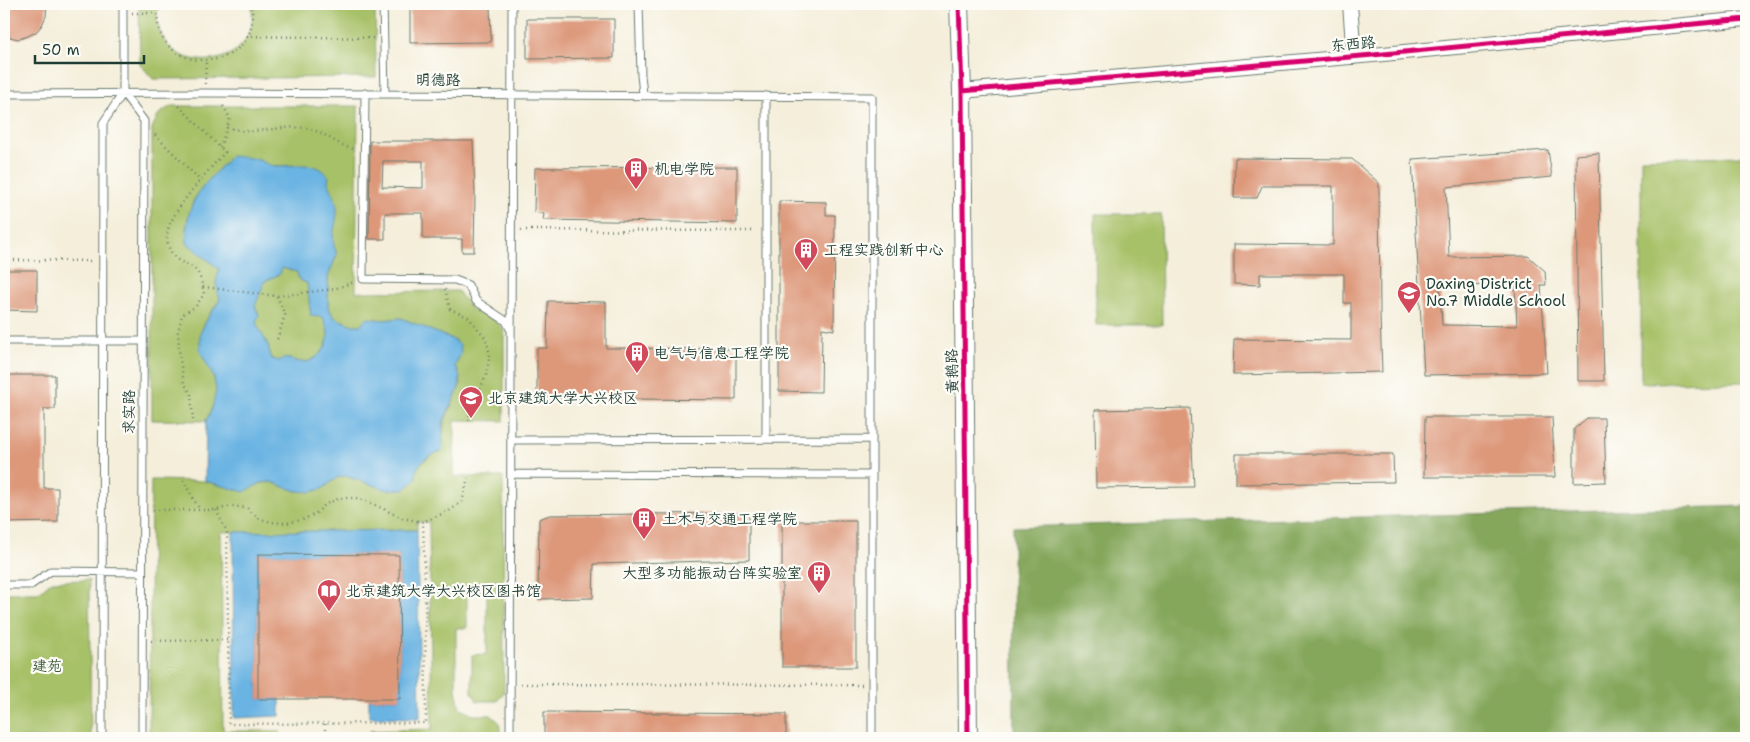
<svg xmlns="http://www.w3.org/2000/svg" width="1750" height="742" font-family="'Shantell Sans','LXGW WenKai TC',sans-serif">
<style>
.green{fill:#a7c167;stroke:#637f4e}
.forest{fill:#85a75c;stroke:#527248}
.water{fill:#6ab4e3;stroke:#44788c;fill-rule:evenodd}
.building{fill:#dd987a;fill-rule:evenodd}
.lines{fill:none;stroke-linecap:round;stroke-linejoin:round}
.service-casing{stroke:#6a7b6e;stroke-width:9}
.minor-casing{stroke:#6a7b6e;stroke-width:16}
.tertiary-casing{stroke:#6a7b6e;stroke-width:20}
.path{stroke:#6a7b6e;stroke-width:2.5;stroke-dasharray:1 4;stroke-linecap:butt}
.service{stroke:#fff;stroke-width:7}
.minor{stroke:#fff;stroke-width:14}
.tertiary{stroke:#fff;stroke-width:18}
.cycleway-casing{stroke:#fdfcf7;stroke-width:8}
.cycleway{stroke:#d6006c;stroke-width:5}
.labels{text-anchor:middle;dominant-baseline:central;stroke-width:4.5;stroke-linejoin:round;paint-order:stroke}
.street-label{font-size:15px;fill:#1f3d34;stroke:#fdfcf7}
.poi-label{font-size:15px;fill:#1f3d34;stroke:#fdfcf7;text-anchor:start}
.park-label{font-size:15px;fill:#415e41;stroke:#fdfcf7}
</style>
<rect width="100%" height="100%" fill="#fdfcf7"/>
<filter id="ink" filterUnits="userSpaceOnUse"><feTurbulence type="fractalNoise" baseFrequency=".02" numOctaves="2"/><feDisplacementMap in="SourceGraphic" scale="10" xChannelSelector="R" yChannelSelector="G"/><feConvolveMatrix kernelMatrix="1 2 1 2 8 2 1 2 1" color-interpolation-filters="sRGB"/></filter>
<filter id="wash" filterUnits="userSpaceOnUse"><feTurbulence type="fractalNoise" baseFrequency=".0096" numOctaves="4" result="noise"/><feDisplacementMap in="SourceGraphic" scale="20" xChannelSelector="R" yChannelSelector="G"/><feGaussianBlur stdDeviation="1.12" result="paint"/><feColorMatrix in="noise" values="0 0 0 0 0 0 0 0 0 0 0 0 0 0 0 0 0 1.4 0 .05"/><feComposite in="paint" operator="in"/></filter>
<g filter="url(#wash)">
<rect width="100%" height="100%" fill="#f4eeda"/>
<path class="green" d="M139,4H158C146,81 266,77 251,4H375L376,77L153,79L140,64Z
M171,106H358L356,292L458,291L472,310L496,321L504,331V421L455,420L454,477H503L504,692L497,701H477L472,692V655L487,654V592H467V628H456V690L460,708L473,715H491L500,723V738H370V731L432,729L429,522H417V530L221,532L223,731H280V738H149L151,480L205,481L244,491L261,483L271,482L297,491L322,489L337,478L346,476L388,490L415,471L419,465L431,455L443,433L444,423L461,383L455,366L461,353L454,340L401,318L384,320L367,318L361,325H353L340,320L334,317L328,306V277L337,254L333,244V232L335,222L330,187L328,182L299,165L270,166L257,159L201,189L193,201L186,228L187,243L219,269L216,284L220,299C213,310 204,321 201,333C195,355 217,370 216,392C215,402 210,412 206,421L152,420V128L159,114Z
M1746,156V382L1641,383V158Z
M1095,214H1161L1162,325H1096Z
M282,268L297,272L299,280L307,283L311,316L323,317C325,323 328,330 328,337C328,348 316,361 305,362C294,363 291,355 278,361L271,358L268,345L256,323L255,306L265,281L280,274Z
M89,580L91,738H4V593H38L52,581Z"/>
<path class="forest" d="M1746,506V738H1014L1013,527Z"/>
<path class="water" d="M231,156C240,157 251,157 259,160C262,161 266,164 270,165C288,170 315,156 329,177L328,182C332,190 338,203 337,212C336,229 329,236 337,254L328,277V307L334,317L340,320L353,325H361L367,318L384,320L401,318L454,340L460,345L461,353L455,366C470,385 447,405 443,424C442,433 444,442 442,451C427,456 415,462 416,479L405,489L388,490L346,476L337,478L322,489L311,492L297,491L271,482L261,483L244,492L205,481L206,421L212,409L216,391L214,378L200,351V333L209,316L220,300L216,284L219,269L187,243C183,201 205,184 231,156ZM282,268L297,272L299,280L307,283L311,316L323,317C325,323 329,330 328,337C328,348 316,361 305,362C293,363 291,355 278,361L271,358L268,345L256,323L259,315L255,306L265,281L280,274Z
M417,530L420,718L369,717V699H400L399,555L258,554V699H280V716L234,718L233,532Z"/>
<g id="blocks">
<path class="building" d="M4,4H47L46,16L42,25L36,32L28,36L19,39L9,37L4,35Z
M410,4H490L491,42L410,43Z
M527,19H614V58L527,59Z
M370,141H473L475,194L474,252H462V239H423V213H385V239H369ZM383,161H423V188L382,187Z
M1548,150L1552,177L1446,187L1449,257L1528,256L1545,271L1546,285H1541L1547,373L1424,375L1412,159ZM1515,285L1517,326L1442,325L1440,286Z
M1599,153L1604,381H1578L1576,155Z
M1235,158L1352,159L1379,183L1380,314L1382,372L1233,375L1234,339L1351,340V303H1344V274H1260V285L1234,284V244L1333,245V186H1262L1257,198H1234Z
M737,167V223L543,220L544,214L534,212L535,168Z
M779,201L826,202V215H835L834,330L822,328L821,392L779,391Z
M4,270H37V311L4,310Z
M548,301L606,302V348L736,349V400L537,398V348H547Z
M4,375H55V409H44V488H58V522L4,523Z
M1190,408L1194,487L1096,488L1095,410Z
M1425,417H1552L1555,477H1424Z
M1587,418H1604L1606,482L1574,483V429Z
M1236,454H1393L1394,482L1236,484Z
M749,513V560L594,564L593,598L538,599L539,519L550,515Z
M782,521H856V667H782Z
M258,554L399,555L400,699H258Z
M544,712L786,714V738H544Z"/>
</g>
</g>
<g filter="url(#ink)">
<use href="#blocks" fill-opacity="0" stroke="#6a7b6e" stroke-width="1"/>
<g class="lines">
<g class="service-casing">
<path id="service" d="M383,4L385,94
M639,4L641,75L643,94
M123,93L144,121L142,738
M365,93L363,279L455,280L468,285L476,301L506,321L510,329
M4,94L205,93L872,97V738
M766,96V439
M4,341H143
M511,440L872,439
M511,474L872,475
M4,585H31L51,571L142,572
M102,738L103,123L123,93V4
M510,738L512,4"/>
</g>
<g class="minor-casing">
<path id="minor" d="M1350,4L1354,57
M962,91L1373,55L1746,19"/>
</g>
<g class="tertiary-casing">
<path id="tertiary" d="M959,4L962,91L968,738"/>
</g>
<path class="path" d="M158,4C146,81 266,77 251,4
M132,13H156
M247,36L375,38
M205,84L206,62
M179,106L225,152C210,169 166,215 167,237C167,241 169,248 171,252C176,262 184,262 192,267C201,272 202,285 204,294L196,306L182,315L178,332L180,360L184,383L191,394L193,421
M223,106L230,118L227,128
M155,135L200,180
M220,147L227,128C236,129 245,132 254,131C271,130 288,126 305,128C323,130 337,146 354,149
M521,230L755,231
M4,260L94,261
M203,287L277,296L334,289L354,282
M445,289L450,309L468,317L485,337L490,354L486,376L478,393L470,403L469,421
M277,296L285,315L277,340
M183,480L200,510
M153,510H216L232,506L247,508L258,518L271,522L286,523L302,520L315,514L326,504L340,498H356L369,502L402,518L423,522L449,511L462,502L468,478
M216,510L227,532L229,724L426,723L425,586L423,522
M425,586L502,587
M151,641L228,640
M521,684L863,685
M325,724V738"/>
<use href="#service" class="service"/>
<use href="#minor" class="minor"/>
<use href="#tertiary" class="tertiary"/>
<g class="cycleway-casing">
<path id="cycleway" d="M959,4L962,91L968,738
M962,91L1373,55L1746,19"/>
</g>
<use href="#cycleway" class="cycleway"/>
</g>
</g>
<defs>
<g id="building-pin" transform="scale(1.25)"><path d="M0 17L-7.5 6A9.5 9.5 0 1 1 7.5 6Z" fill="#d1495b" stroke="#fdfcf7"/><path d="M-4-6H4V6H1V3H-1V6H-4ZM-2.5-4.3h1.7v1.8h-1.7ZM.8-4.3h1.7v1.8H.8ZM-2.5-1h1.7V.8h-1.7ZM.8-1h1.7V.8H.8Z" fill="#fff"/></g>
<g id="school-pin" transform="scale(1.25)"><path d="M0 17L-7.5 6A9.5 9.5 0 1 1 7.5 6Z" fill="#d1495b" stroke="#fdfcf7"/><path d="M0-5L7-2L0 1L-7-2ZM-4 1L0 2.5L4 1V4Q0 6-4 4Z" fill="#fff"/></g>
<g id="university-pin" transform="scale(1.25)"><path d="M0 17L-7.5 6A9.5 9.5 0 1 1 7.5 6Z" fill="#d1495b" stroke="#fdfcf7"/><path d="M0-5L7-2L0 1L-7-2ZM-4 1L0 2.5L4 1V4Q0 6-4 4Z" fill="#fff"/></g>
<g id="library-pin" transform="scale(1.25)"><path d="M0 17L-7.5 6A9.5 9.5 0 1 1 7.5 6Z" fill="#d1495b" stroke="#fdfcf7"/><path d="M-6-4Q-3-5.5-.7-3.5V5Q-3 3-6 4ZM6-4Q3-5.5 .7-3.5V5Q3 3 6 4Z" fill="#fff"/></g>
</defs>
<g fill-rule="evenodd">
<use href="#building-pin" x="636" y="169"/>
<use href="#building-pin" x="806" y="250"/>
<use href="#school-pin" x="1409" y="293"/>
<use href="#building-pin" x="637" y="353"/>
<use href="#university-pin" x="471" y="398"/>
<use href="#building-pin" x="644" y="519"/>
<use href="#building-pin" x="819" y="573"/>
<use href="#library-pin" x="329" y="591"/>
</g>
<g class="labels">
<g class="street-label">
<text transform="translate(1353 44) rotate(-5)">东西路</text>
<text x="438" y="80">明德路</text>
<text transform="translate(952 371) rotate(-91)">黄鹅路</text>
<text transform="translate(129 412) rotate(-90)">求实路</text>
</g>
<g class="poi-label">
<text x="654" y="169">机电学院</text>
<text x="824" y="250">工程实践创新中心</text>
<text x="1426" y="284">Daxing District<tspan x="1426" dy="17">No.7 Middle School</tspan></text>
<text x="654" y="353">电气与信息工程学院</text>
<text x="488" y="398">北京建筑大学大兴校区</text>
<text x="662" y="519">土木与交通工程学院</text>
<text x="802" y="573" text-anchor="end">大型多功能振动台阵实验室</text>
<text x="346" y="591">北京建筑大学大兴校区图书馆</text>
</g>
<g class="park-label">
<text x="47" y="666">建苑</text>
</g>
</g>
<rect width="1750" height="742" fill="none" stroke="#fdfcf7" stroke-width="20"/>
<path d="M35 55v8h109v-8" fill="none" stroke="#1f3d34" stroke-width="2.5"/>
<text x="42" y="55" font-size="15" fill="#1f3d34" stroke="#fdfcf7" stroke-width="4" paint-order="stroke">50 m</text>
</svg>
